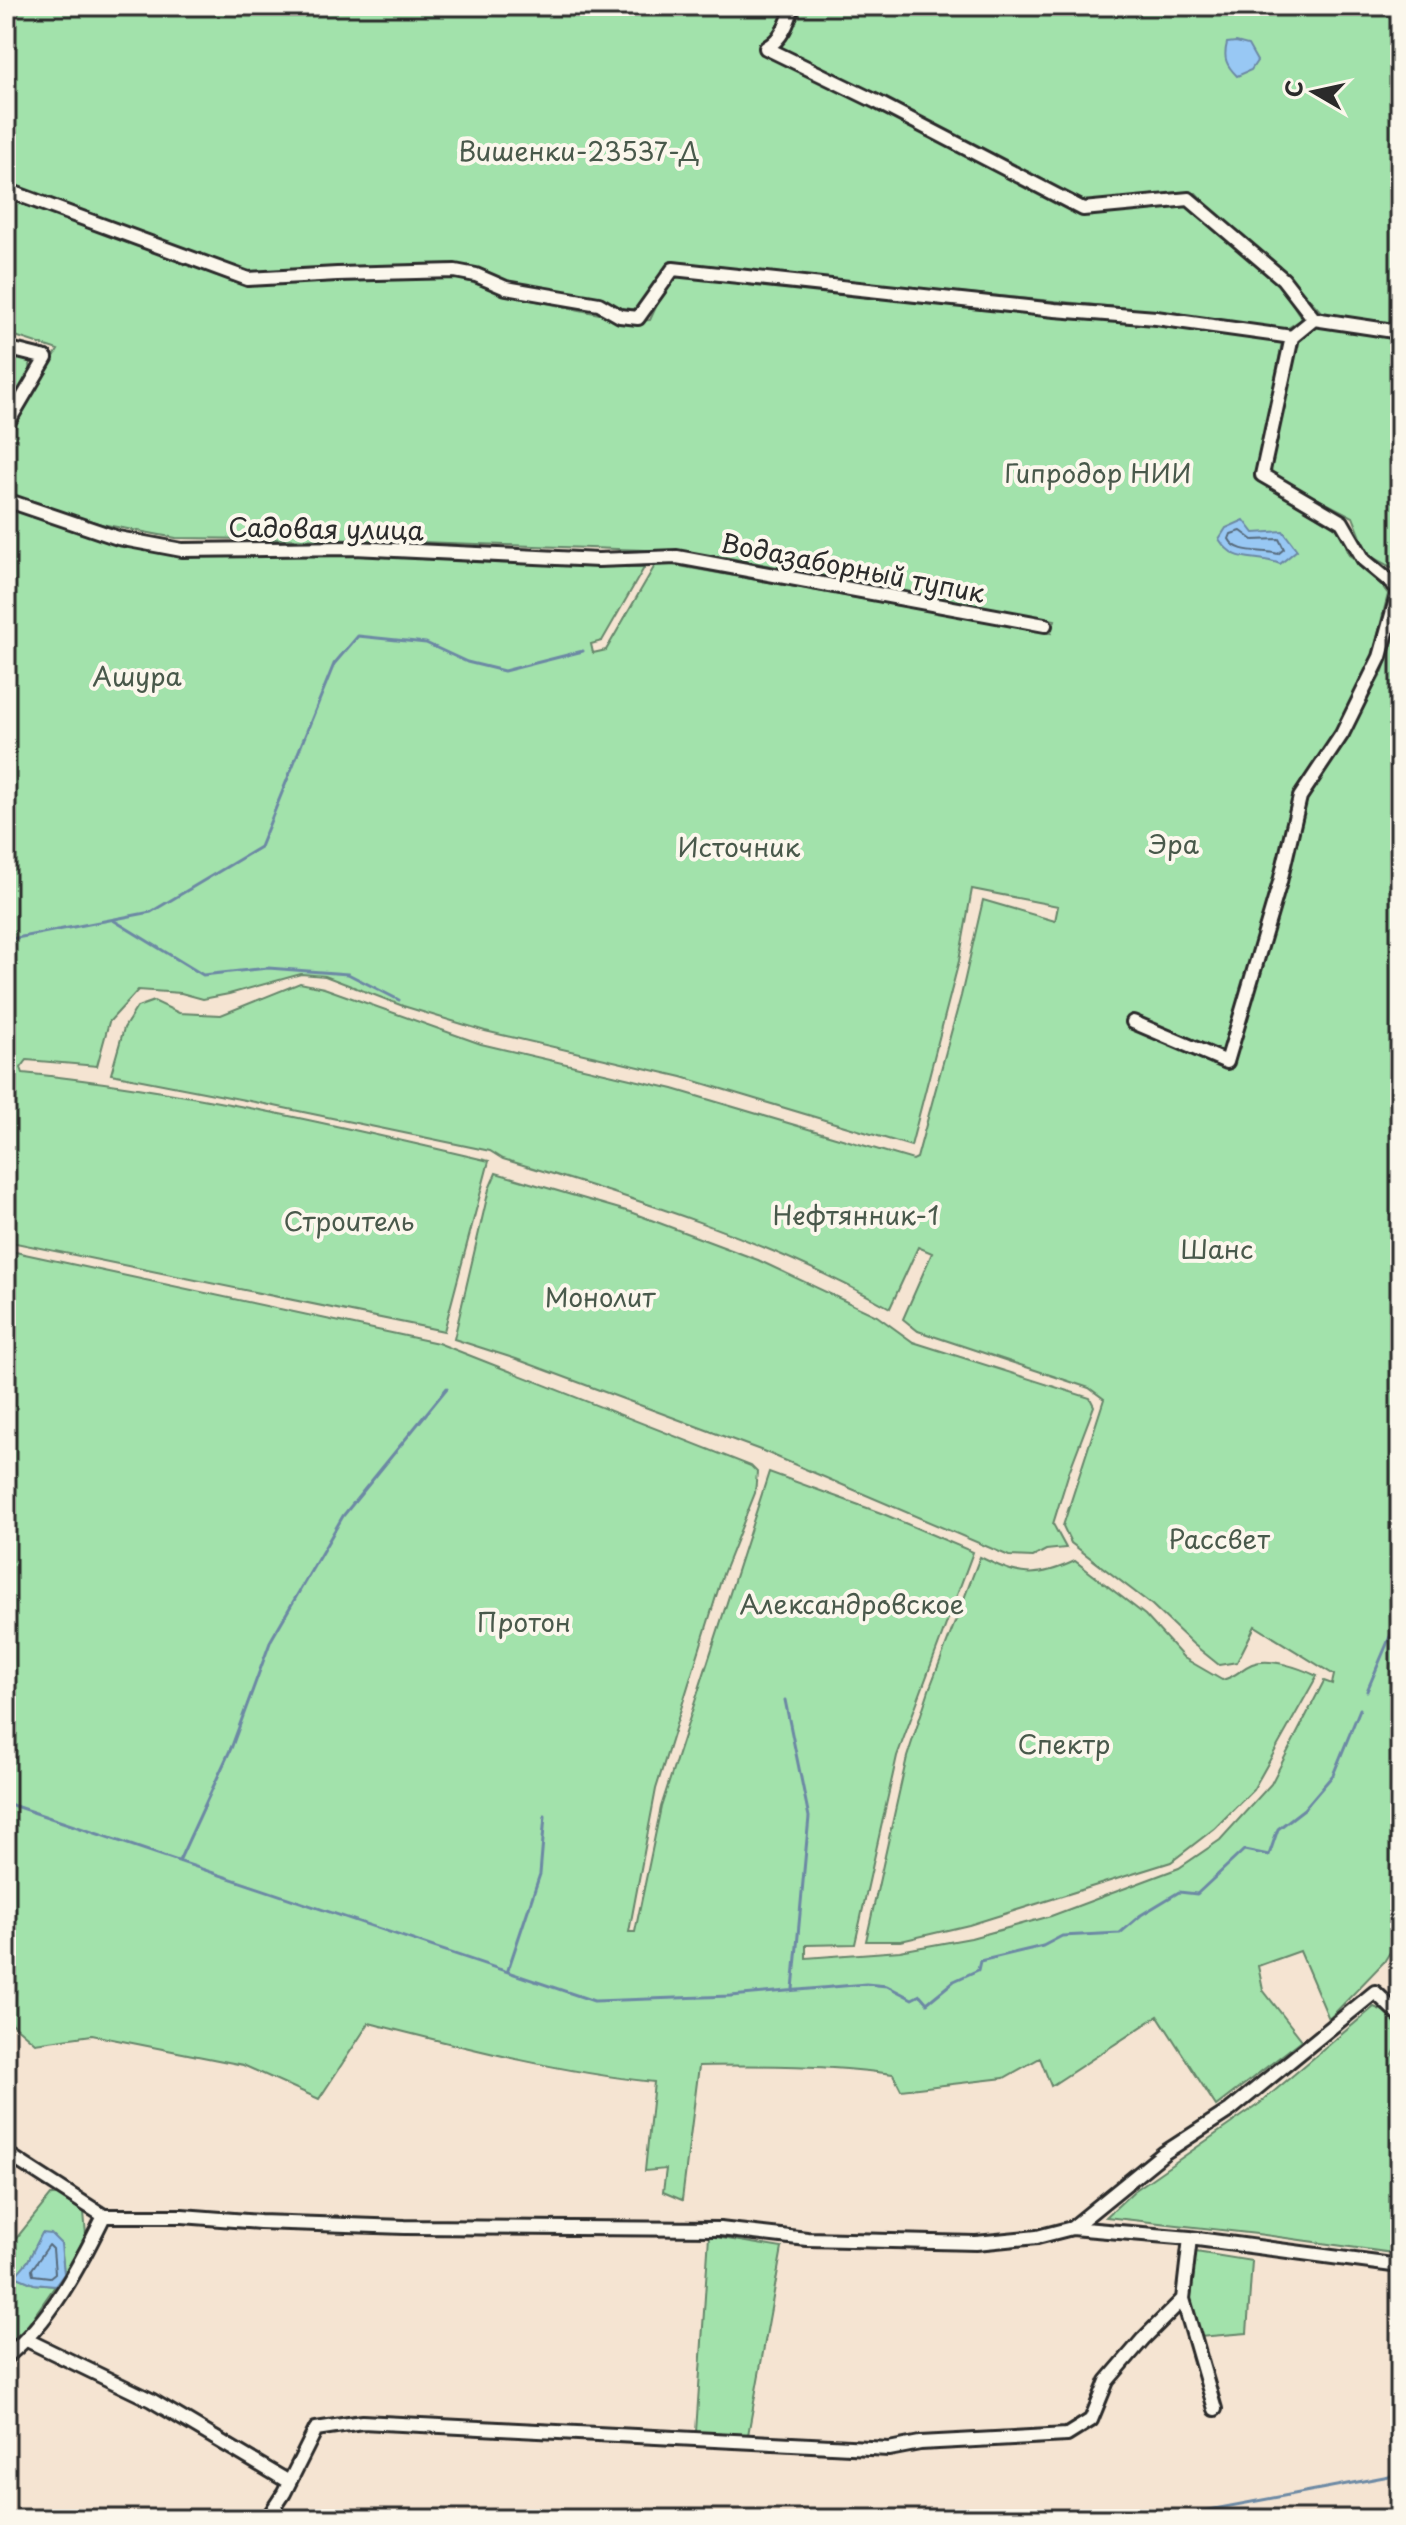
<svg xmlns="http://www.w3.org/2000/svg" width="1406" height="2525" font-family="'Playpen Sans',sans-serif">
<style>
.green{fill:#a2e2ab;stroke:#66866b;stroke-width:2}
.water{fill:#98c8f4;stroke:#6c89a4;stroke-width:2}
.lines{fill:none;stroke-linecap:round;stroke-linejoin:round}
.shore{stroke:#576a7b;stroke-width:2}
.stream{stroke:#6c89a4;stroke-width:3}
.minor-casing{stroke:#2b2b2b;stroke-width:18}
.minor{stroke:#fbf7ec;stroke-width:12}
.labels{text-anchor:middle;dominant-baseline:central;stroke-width:8;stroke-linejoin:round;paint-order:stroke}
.park-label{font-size:26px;fill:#49594b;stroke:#fbf7ec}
.street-label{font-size:26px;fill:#2b2b2b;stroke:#fbf7ec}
</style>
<rect width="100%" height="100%" fill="#f5e4d2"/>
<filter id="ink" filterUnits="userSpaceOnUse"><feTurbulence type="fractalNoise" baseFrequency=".0125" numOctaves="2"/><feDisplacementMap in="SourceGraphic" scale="16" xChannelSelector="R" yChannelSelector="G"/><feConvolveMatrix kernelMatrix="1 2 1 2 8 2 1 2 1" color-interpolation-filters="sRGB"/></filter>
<g filter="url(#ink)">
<path class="green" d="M6,6H786C786,22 779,38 763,44V54L887,111L1082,214L1185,204L1233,240L1277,280L1302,319L1280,333L1128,308L903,287L671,261L639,308L621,312L513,284L484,270L447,264L365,272L298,269L248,275L100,222L6,183Z
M798,6H1400V324L1322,313L1287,274L1229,228L1196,193L1087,203L776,50L791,28Z
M6,193L245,285L303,279L334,281L448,275L517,297L633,321L650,320L669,279L676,275L1145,323L1282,342L1257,479L1342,532L1349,555L1370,569L1388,594L1370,667L1334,733L1300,783L1225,1052L1131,1014L1128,1023L1231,1069L1309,792L1343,744L1383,671L1400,619V1936L1384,1962L1329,2019L1300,1951L1258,1966L1263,1990L1302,2040L1216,2106L1158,2016L1051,2086L1040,2058L1004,2078L901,2090L893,2074C828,2065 764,2065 699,2066L682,2200L663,2192L666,2169L645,2171L654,2082C557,2072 463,2047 369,2023L319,2099L243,2065L92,2035L35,2043L6,2018V1250L438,1343L751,1466L757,1472L755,1493L723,1574L656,1789L629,1932H635L661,1807L769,1472L881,1513L973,1552L897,1756L855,1944L806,1945V1958L900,1951L971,1938L1051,1916L1179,1868L1220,1840L1271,1784L1324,1681L1332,1684L1334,1675L1255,1626L1237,1662L1219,1665L1193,1644L1152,1605L1071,1543L1063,1526L1104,1399L1089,1388L918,1331L903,1319L932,1253L918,1247L890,1308C769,1240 635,1198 503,1159L490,1151L260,1103L111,1074L124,1028L137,1007L154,1001L179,1013L221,1015L300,983L324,988L481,1044L673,1089L913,1160L917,1158L961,996L983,900L1055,921L1058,906L972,889L959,961L911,1146L682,1077L485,1031L403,1006L325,976L301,974L229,994L203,999L181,993L138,990L109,1022L97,1066L27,1060L21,1068L23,1073C180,1089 336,1125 489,1161L444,1331L6,1241V504L179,552H330L644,568L602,641L591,644L593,653L606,650L657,562L1051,633L1055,620L724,557L645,550L365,540L176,538L101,524L37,505L6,492V436L58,350L6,333Z
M1322,324L1400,337V572L1368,555L1353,517L1268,473L1298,338Z
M6,356L20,357L30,363L31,374L6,412Z
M496,1173L630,1212L758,1260L877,1316L913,1342L1090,1398L1094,1406L1069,1472L1053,1524L1066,1548L1046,1550L1033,1557L1009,1556L763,1451L516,1359L454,1339L489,1189Z
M980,1557C1019,1576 1034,1580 1075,1561L1145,1615L1184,1658L1222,1680C1238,1676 1240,1669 1252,1664C1270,1657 1300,1668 1317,1676L1253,1790L1215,1828L1171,1862L969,1925L901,1941H866L907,1757L929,1690Z
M1374,2007L1393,2015L1400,2041L1393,2055L1400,2062V2254L1257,2234L1106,2217L1134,2191L1259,2104Z
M51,2195H59L84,2212L86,2235L64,2274L61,2244L42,2234L28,2261L16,2276L34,2284L55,2286L25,2329L6,2346V2251Z
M709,2236L782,2248L748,2435L696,2432Z
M1196,2252L1252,2261L1247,2333L1199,2337L1190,2304Z"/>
<path class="water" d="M1236,42L1248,45L1257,61L1251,70L1237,76C1226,65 1223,58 1227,43Z
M1244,520L1254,533L1283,531L1297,550L1280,564C1254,553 1236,566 1219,539L1226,528Z
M42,2233L51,2234L61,2244L64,2274L55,2286L34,2284L15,2276L28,2261Z"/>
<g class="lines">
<path class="shore" d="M1241,531L1253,540L1279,539L1284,549L1278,554C1263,549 1237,555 1229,539L1231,534Z
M49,2245L53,2249L55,2273L50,2277L33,2275L32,2269Z"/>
<path class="stream" d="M113,920L203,975L268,968L348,974L399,1000
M6,940L151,912L260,847L334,664L358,636L426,643L467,662L504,671L583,651
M1367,1691L1400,1613
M785,1700L809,1817L793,1989
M6,1803L594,2001L731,1996L866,1984L887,1986L912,1999L920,1995L927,2003L954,1981L978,1970L980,1961L1043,1946L1062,1936L1120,1933L1141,1915L1179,1892L1197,1894L1244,1850L1269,1855L1278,1829L1304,1809L1333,1775L1360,1709
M179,1861L232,1746L271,1640L343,1516L447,1388
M508,1970L540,1874L545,1816
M1161,2519L1400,2474"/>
<g class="minor-casing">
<path id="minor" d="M793,6C788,23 782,39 766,48L877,102L1083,209L1189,199L1283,279L1314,319
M6,190L248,279L337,274L455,271L476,275L506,288L599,304L620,316L638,318L673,269L1055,310L1156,318L1292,337
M6,348L46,358L6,426
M6,500L118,538L182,550L354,548L598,560L677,557L1045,625
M1133,1022L1227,1062L1280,882L1300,797L1342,734L1380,657L1399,589L1364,560L1342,522L1262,475L1292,337L1314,319L1400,332
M6,2153L104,2216
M1072,2228L1164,2153L1230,2110L1375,1992L1400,2016
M1190,2238L1183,2299L1215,2409
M27,2340L151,2400L289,2482
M6,2357C51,2321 79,2267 104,2216H182L260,2222L405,2227L720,2229L807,2239L976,2243L1037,2237L1072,2228L1190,2238L1400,2266
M267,2519L284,2493L316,2429L362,2422L889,2449L920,2443L1067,2435L1091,2420L1107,2381L1143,2339L1183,2299"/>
</g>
<use href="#minor" class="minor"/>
</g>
</g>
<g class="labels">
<g class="park-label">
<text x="579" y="150">Вишенки-23537-Д</text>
<text x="1098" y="472">Гипродор НИИ</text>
<text x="137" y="675">Ашура</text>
<text x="1174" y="843">Эра</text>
<text x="739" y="846">Источник</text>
<text x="856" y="1214">Нефтянник-1</text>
<text x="349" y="1220">Строитель</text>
<text x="1217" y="1248">Шанс</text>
<text x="600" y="1296">Монолит</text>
<text x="1219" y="1538">Рассвет</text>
<text x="852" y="1603">Александровское</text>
<text x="524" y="1621">Протон</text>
<text x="1064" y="1743">Спектр</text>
</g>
<g class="street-label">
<text transform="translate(326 528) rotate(1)">Садовая улица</text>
<text transform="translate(853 567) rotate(11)">Водазаборный тупик</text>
</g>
</g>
<rect width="1406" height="2525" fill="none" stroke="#fbf7ec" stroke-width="32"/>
<rect x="16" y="16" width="1374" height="2493" fill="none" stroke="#2b2b2b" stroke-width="3" filter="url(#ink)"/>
<g transform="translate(1314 92) rotate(279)" stroke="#fbf7ec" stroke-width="6" paint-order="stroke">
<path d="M0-6L14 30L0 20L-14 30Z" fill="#2b2b2b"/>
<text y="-12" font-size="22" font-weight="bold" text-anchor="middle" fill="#2b2b2b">С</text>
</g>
</svg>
